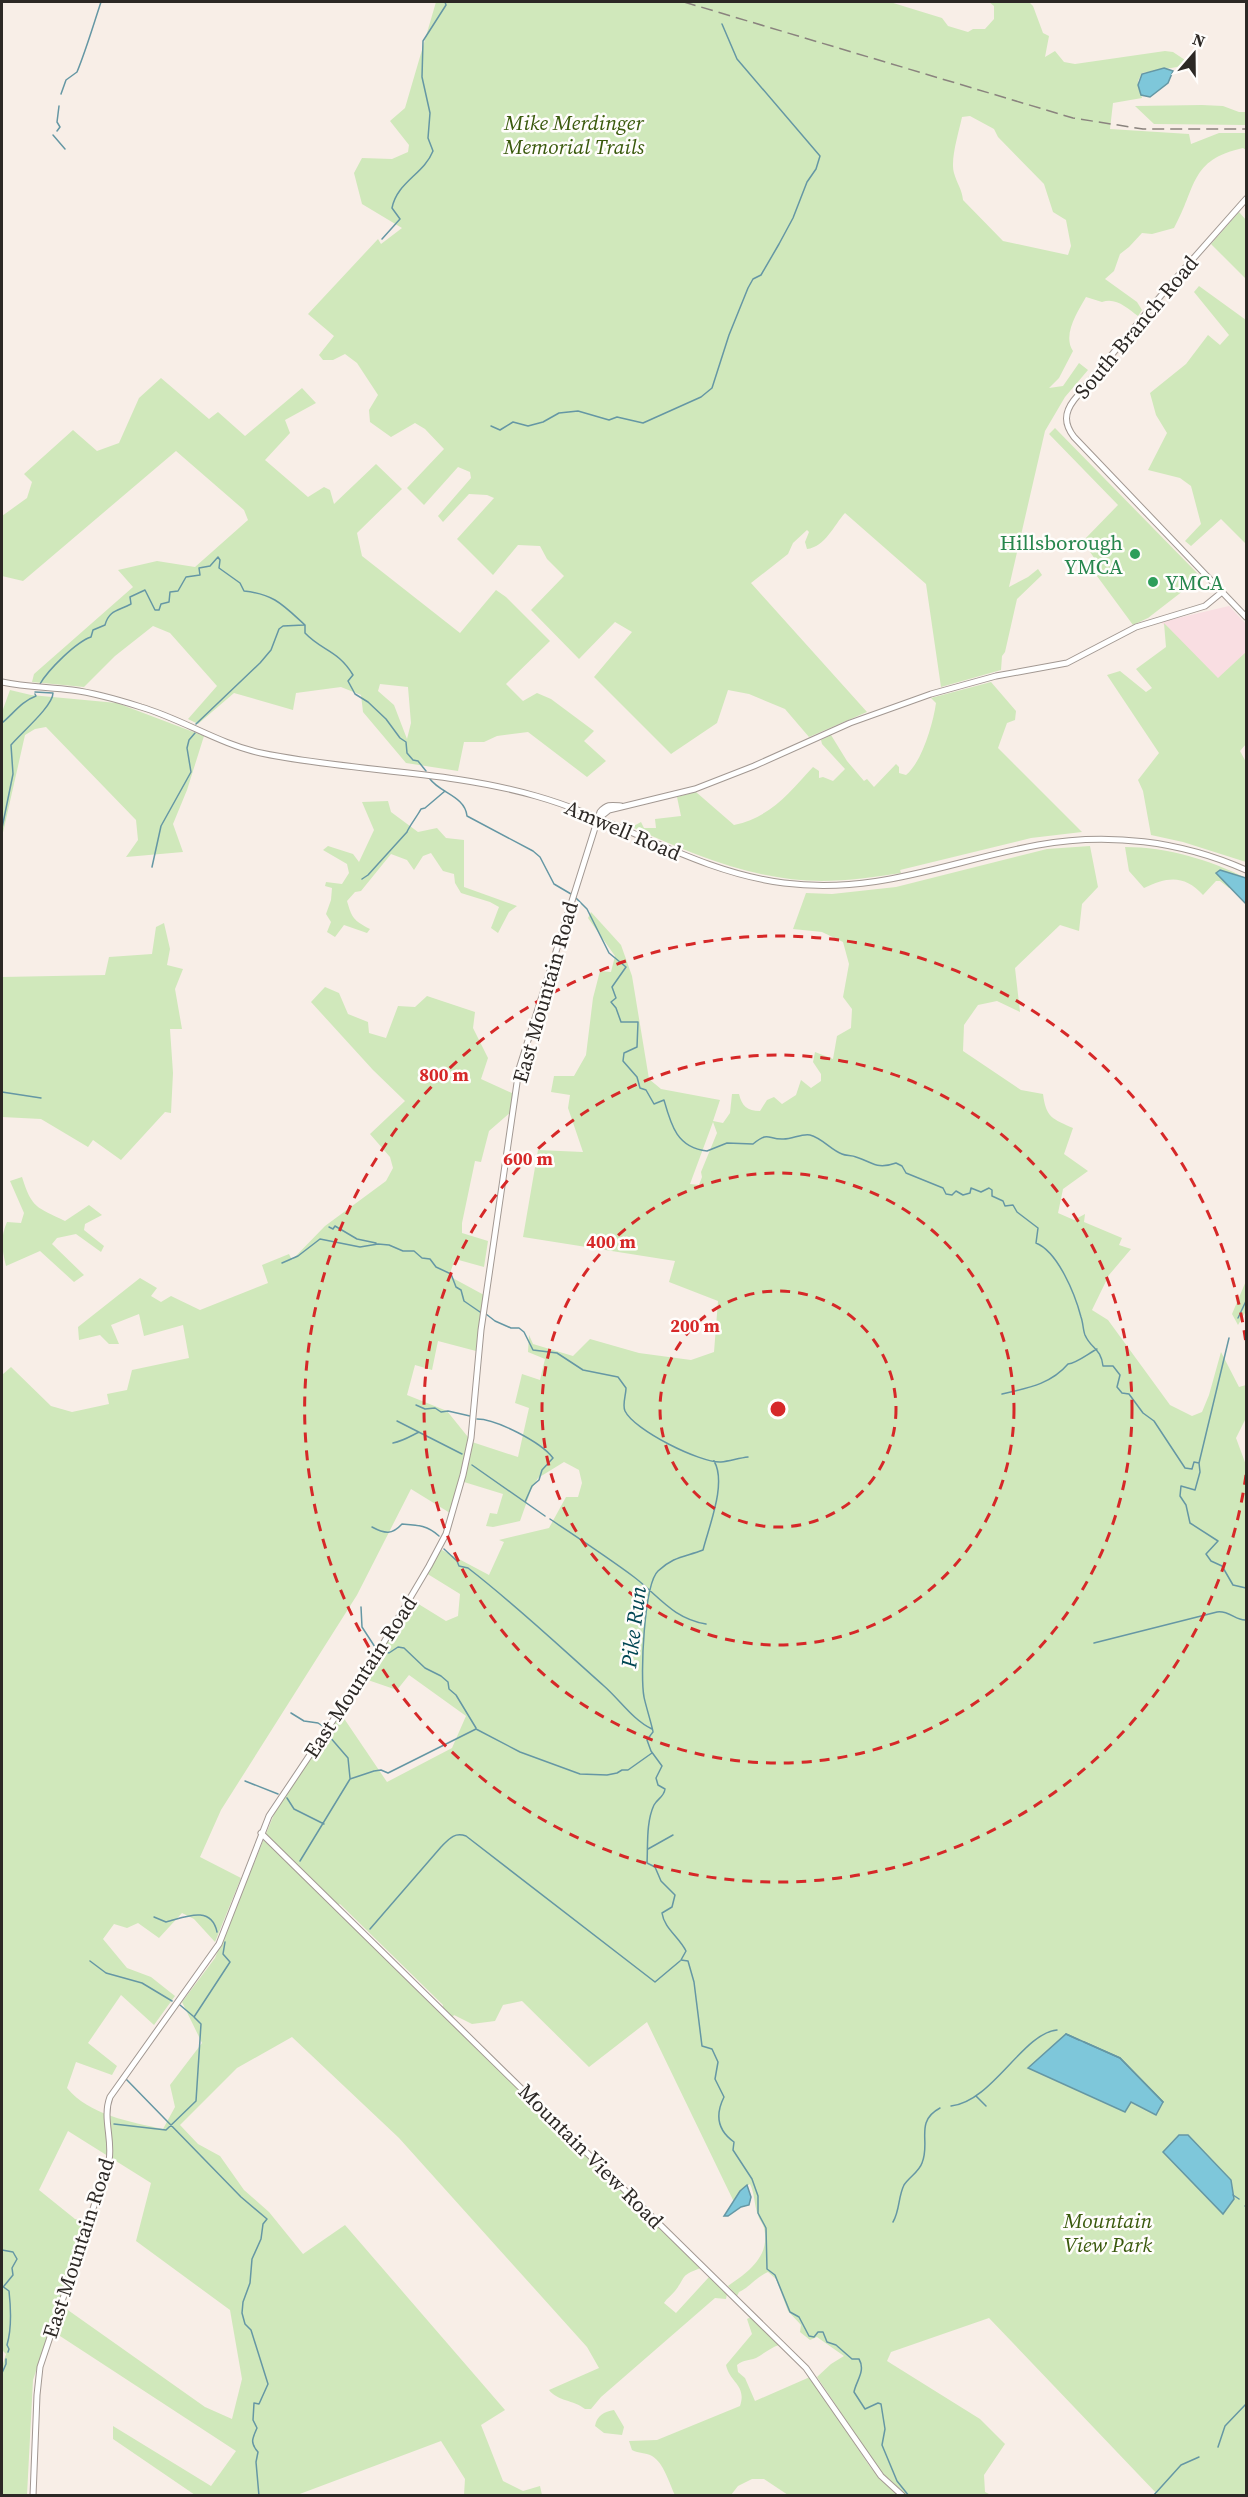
<svg xmlns="http://www.w3.org/2000/svg" width="1248" height="2497" font-family="'Source Serif 4',serif">
<style>
.commercial{fill:#f9dee2}
.green{fill:#d0e8bb;fill-rule:evenodd}
.water{fill:#7ec7da;stroke:#6597a4;stroke-width:1.5}
.lines{fill:none;stroke-linecap:round;stroke-linejoin:round}
.stream{stroke:#6597a4;stroke-width:1.5}
.secondary-casing{stroke:#a29892;stroke-width:7}
.secondary{stroke:#fff;stroke-width:5}
.rail{stroke:#8a837e;stroke-width:1.5;stroke-dasharray:12 6;stroke-linecap:butt}
.ring{fill:none;stroke:#d62828;stroke-width:3;stroke-dasharray:10 8}
.leisure-dot{fill:#2e9e5b;stroke:#fffdfb;stroke-width:2}
.labels{text-anchor:middle;dominant-baseline:central;stroke-width:5;stroke-linejoin:round;paint-order:stroke}
.park-label{font-size:21px;font-style:italic;fill:#39590c;stroke:#fffdfb}
.street-label{font-size:21px;fill:#2c2825;stroke:#fffdfb}
.leisure-label{font-size:21px;fill:#27864d;stroke:#fffdfb;text-anchor:end}
.water-label{font-size:22px;font-style:italic;fill:#004653;stroke:#fffdfb}
.centre{fill:#d62828;stroke:#fffdfb;stroke-width:3}
.ring-label{font-size:18px;text-anchor:middle;font-weight:bold;fill:#d62828;stroke:#fffdfb;stroke-width:5;stroke-linejoin:round;paint-order:stroke}
</style>
<rect width="100%" height="100%" fill="#f8eee7"/>
<path class="commercial" d="M1229,606L1246,624V654L1219,679L1161,622Z"/>
<path class="green" d="M436,2H890L942,18L948,26L968,32L973,29H985L994,19V6L989,2H1029L1033,6L1043,33L1049,36L1045,57L1055,51L1064,62L1075,64L1165,51L1173,52L1188,62L1177,67L1142,73L1138,81L1142,98L1113,103L1110,129L1189,134L1191,144L1219,133H1246V150L1243,148C1189,160 1197,187 1174,228L1152,234L1142,233L1129,247L1120,254L1114,271L1105,279L1137,302L1142,310L1138,316C1127,308 1116,297 1102,302L1086,297C1078,311 1062,335 1073,351L1059,378L1049,388L1063,386L1079,363L1088,370L1065,397L1045,431L1009,587L1028,577L1038,569L1042,575L1017,599L1005,652L1002,656L1001,670L941,687L926,584L845,513C834,525 825,547 807,549L805,542L809,532L807,530L793,543L788,554L751,583L867,712L809,737L785,709L749,694L728,690L717,723L671,754L594,677L632,632L615,622L579,659L531,610L564,576L547,559L540,546L518,545L493,575L457,539L494,498L487,495L469,494L443,522L438,516L471,478L470,472L458,467L424,505L407,488L444,449L425,429L415,423L391,437L370,422L369,410L378,395L357,363L345,354L333,360H323L319,355L334,336L308,314L378,239L381,244L402,228L362,204L354,173L362,158L392,159L408,152L409,145L390,121L405,108ZM970,116L994,129L998,137L1044,184L1053,212L1066,220L1071,246L1068,255L1003,241L963,200C962,189 957,184 954,173C950,159 959,132 962,117Z
M1202,105L1223,106L1239,112H1246V125L1154,124L1135,106Z
M1239,212L1246,220V279L1211,244Z
M1199,286L1246,320V544L1221,519L1191,546L1185,541L1201,524L1191,486L1180,478L1148,470L1167,433L1156,415L1150,393L1186,364L1208,335L1220,345L1229,335L1194,292Z
M161,378L209,419L218,412L245,436L302,388L316,403L285,420L290,433L265,460L308,497L324,487L330,490L334,504L376,464L402,489L357,533L362,556L460,633L496,590L506,597L550,641L506,684L523,701L537,693L551,699L594,731L584,741L606,761L587,777L528,732L497,736L484,742H464L458,771L406,763L363,712L361,695L341,687L296,693L293,710L234,693L198,724L188,719L217,686L170,633L153,626L115,656L84,687L32,682L34,674L133,587L118,570L157,561L195,567L248,520L244,510L176,451L23,581L2,576V516L27,498L32,482L24,474L73,430L97,451L119,443L139,398ZM380,684L408,687L411,723L407,739L394,705L378,691Z
M1055,428L1201,577L1148,618L1133,625L1094,572L1100,567L1083,541L1118,505L1049,434Z
M1164,623L1218,678L1246,652V744L1240,751L1246,762V862L1183,842L1151,835L1143,791L1138,780L1159,753L1107,675L1120,671L1146,692L1152,688L1136,669L1166,647Z
M991,682L1016,711L1015,720L1007,723L998,748L1082,832L1031,838L900,870L901,873C874,877 849,881 822,881C755,881 692,854 632,827L641,822L644,828H656L655,819L681,816L677,797L696,792L734,825C771,817 789,793 813,767L819,771V778L823,777L833,781L845,769L822,744L821,740L831,735L847,761L864,781L867,779L874,787L896,764L899,767V773L906,775C922,762 933,724 936,703L931,698Z
M10,690L31,695L117,703L204,736L187,790L173,824L183,852L126,857L138,840L136,820L46,727L35,729L25,735L2,837V712Z
M388,801L391,812L418,832L437,828L446,838L464,840V887L517,906L509,912L498,933L491,928L499,907L490,902L461,893L455,883L454,874L443,871L431,853L423,856L414,870L407,860L391,854L361,891L355,892L347,901C352,918 353,920 370,929L367,933L344,925L335,937L327,932L331,922L326,914L331,900L332,888L325,886L326,882L342,884L349,873L347,864L323,850L328,846L353,854L359,862L374,830L362,802Z
M1090,846L1098,887L1082,904L1079,931L1060,925L1015,968L1020,1012L997,1001L978,1005L964,1025L963,1051L1021,1090L1043,1094C1046,1118 1053,1119 1073,1128L1064,1154L1088,1171L1063,1189L1058,1213L1074,1220L1085,1214L1084,1222L1122,1238L1119,1245L1131,1249L1109,1275L1092,1310L1108,1320L1170,1405L1192,1416L1202,1412L1209,1395L1221,1352L1239,1387L1246,1385V1418L1236,1438L1246,1465V2495H1158L989,2318L891,2352L887,2361L980,2419L1005,2444L984,2475L985,2492L991,2495H906L880,2471L817,2377L831,2364L844,2356L817,2337L810,2340L800,2332L801,2325L788,2311L776,2279L768,2272C756,2277 750,2287 739,2292L737,2296L728,2286C748,2272 771,2256 764,2228C763,2223 759,2220 758,2215C754,2205 755,2194 750,2184L740,2191L734,2202L647,2022L589,2067L522,2001L503,2005L495,2021L472,2024L454,2015L450,2021L701,2268C679,2276 687,2276 675,2291C672,2295 667,2298 664,2303L676,2313L709,2277L727,2294L726,2299L715,2298L601,2397L591,2409H585C574,2400 557,2401 549,2390L599,2368L587,2347L399,2138L292,2037L237,2068L180,2125L198,2144L220,2156L244,2190L269,2212L303,2254L345,2225L505,2410L481,2425L503,2481L523,2491L540,2486L542,2495H464L465,2479L441,2441L297,2495H195L113,2439V2426L211,2486L236,2451L60,2336L54,2337L65,2308L205,2407L232,2419L242,2379L230,2310L136,2241L151,2183L68,2131L39,2190L75,2219L86,2221L33,2380L27,2495H2V2367L6,2354L2,2350V1375L11,1367L51,1406L72,1412L109,1404L107,1394L127,1390L132,1370L189,1358L183,1325L144,1336L139,1314L111,1325L119,1344H109L100,1335L79,1340L78,1327L140,1278L157,1288L151,1296L161,1302L171,1296L200,1310L268,1283L262,1265L289,1254L292,1260L325,1226L386,1181L393,1168L390,1157L370,1134L405,1101L373,1070L311,1002L325,987L339,993L348,1014L368,1022L369,1033L386,1038L398,1006L415,1007L427,996L475,1012L473,1028L488,1058L481,1079L514,1094L512,1111L489,1131L481,1162L475,1161L462,1223V1233L488,1241L484,1267L455,1259L449,1276L484,1295L476,1351L438,1341L432,1370L415,1365L407,1395L447,1411L472,1442L518,1457L529,1408L515,1403L522,1374L540,1380L545,1359L528,1352L529,1335L533,1344L573,1356L590,1339L639,1353L691,1360L714,1352L718,1301L669,1282L675,1261L523,1237L538,1150L583,1152L568,1108L570,1095L551,1092L554,1076H574L586,1055L593,998L600,971L611,972L615,956L588,918L591,912L621,945L632,976L649,1079L661,1089L720,1100L713,1121L723,1123L730,1113L732,1094H739C742,1106 747,1111 760,1111L767,1100L774,1097L782,1104L796,1095L801,1080L811,1088L821,1081V1074L813,1062L815,1052L833,1059L837,1036L851,1028L852,1009L843,997L849,964L843,942L822,932L793,929L806,893L832,894L896,887L1047,849ZM713,1122L717,1133L701,1172L702,1177L699,1185L690,1184ZM564,1462L579,1470L582,1483L578,1497H566L549,1528L499,1540L504,1542L489,1575L440,1549L426,1573L460,1594L458,1616L446,1621L412,1600L362,1678L397,1690L409,1675L466,1716L452,1748L387,1782L341,1714L277,1807L215,1958L182,2002L202,2043L170,2085L175,2107L163,2129C131,2122 89,2115 67,2088L76,2062L112,2075L117,2066L88,2043L121,1995L154,2025L175,1996L151,1977L127,1968L103,1939L114,1924L127,1928L138,1923L159,1938L182,1913L194,1919L215,1942L241,1878L200,1857L221,1810L357,1595L411,1489L450,1513L464,1482L503,1494L497,1514L490,1513L486,1526L493,1527L520,1521L531,1490L538,1478ZM340,1904L443,2005L442,2011L335,1907Z
M1125,847C1167,847 1210,860 1246,878L1234,880L1229,888L1220,881H1216L1203,895C1185,875 1168,876 1144,888L1129,871Z
M164,923L170,949L167,965L183,969L175,989L182,1029H170L173,1073L171,1113L165,1112L121,1160L93,1140L88,1147L41,1119L2,1117V977L105,975L109,957L152,954L156,927Z
M22,1177C32,1209 37,1207 65,1221L89,1205L102,1215L85,1224L84,1230L104,1246L101,1252L76,1234L57,1238L52,1244L84,1275L74,1282L40,1251L6,1266C2,1249 0,1238 7,1222L21,1223L24,1213L10,1181Z
M1246,1281V1311L1238,1325L1232,1314Z
M751,2317L779,2345C770,2348 763,2354 756,2358C748,2361 745,2359 737,2365L738,2372L745,2378L755,2401L810,2377L871,2468L898,2495H788L764,2479H752L738,2486L731,2495H675C669,2483 664,2463 652,2456C645,2452 639,2454 632,2450L629,2441L657,2440L740,2406C747,2385 730,2383 726,2365L752,2334L747,2319Z
M614,2410L624,2427L622,2435L604,2433L595,2426C597,2415 604,2412 614,2410Z"/>
<path class="water" d="M1164,68L1173,71L1168,83L1150,97L1141,95L1138,85L1142,74Z
M1220,870L1246,878V904L1216,873Z
M1066,2034L1120,2058L1163,2102L1156,2115L1131,2102L1125,2112L1028,2068Z
M1179,2135H1188L1231,2180L1234,2199L1223,2214L1163,2152Z
M747,2185L751,2197L749,2205L741,2207L728,2216H724L740,2191Z"/>
<g class="lines">
<path class="stream" d="M61,94L66,80L77,72C86,50 93,26 101,2
M57,131L60,127L57,122L59,106
M53,135L65,149
M382,239L400,219L392,208C397,182 424,174 433,151L428,138L430,113L422,77L423,41L446,5L445,2
M491,426L500,430L513,422L528,426L543,422L559,413L578,411L609,420L617,417L643,423L701,397L712,388L729,335L748,288L753,279L761,275L779,244L793,218L807,182L816,169L820,156L737,59L722,24
M40,684C48,670 76,642 91,637L93,630L105,625C109,610 118,611 131,604L130,597L145,590L155,610H159L161,604L169,602L170,592L178,591L186,577L200,575L199,568L210,566L218,557L220,560L219,568L240,583L244,591C274,594 283,605 305,625V633C322,651 338,650 353,675L348,681L355,694L368,702L386,719L400,738L406,742L407,753L413,760L418,761L426,771
M2,723C13,714 22,701 36,696L35,694
M196,724L260,663L271,650L279,629L283,626L304,625
M430,779C440,793 465,796 467,816L533,851L540,857L554,884L571,894
M2,828L13,774L11,745C21,733 53,706 53,693L35,692
M152,867L161,826L191,772L187,748L189,740L195,733
M362,879L368,875L407,832C408,828 418,815 421,809L425,808L445,791
M576,898L587,909L609,953L626,967L612,987L616,998L611,1002L616,1008L621,1022H638L637,1047L624,1053L623,1061L637,1077L640,1088L646,1090L654,1104L664,1100C671,1125 677,1148 707,1151L727,1143L753,1144C769,1131 767,1139 782,1139C791,1140 802,1133 810,1135C822,1138 831,1150 842,1154C846,1156 852,1155 856,1157C873,1162 876,1170 896,1163L902,1166L906,1173L943,1188L946,1194L952,1195L956,1191L963,1195L970,1193L971,1188L981,1192L989,1188L992,1190V1196L1003,1201L1005,1206L1013,1205L1017,1212L1038,1228L1036,1243C1058,1252 1075,1294 1081,1317C1083,1322 1083,1330 1085,1335C1091,1349 1101,1348 1103,1366H1113L1120,1375L1117,1387L1122,1393L1129,1394L1143,1413L1154,1421L1185,1468L1192,1469L1194,1462L1199,1463L1200,1472L1195,1490L1181,1486L1180,1496L1186,1505L1190,1523L1218,1541L1206,1554L1211,1561L1222,1566L1233,1585L1246,1588
M2,1092L41,1098
M329,1227L333,1229L335,1226L357,1239L376,1243
M282,1263L298,1256L320,1239L360,1247L378,1244L389,1245L403,1251H414L422,1258L430,1259L436,1267L451,1274L456,1287L461,1290L464,1301L480,1312
M486,1314L495,1321L511,1328H519L524,1332L533,1350L557,1353L583,1370L618,1377L626,1388C626,1395 622,1405 625,1411C634,1430 700,1463 721,1462C730,1461 739,1458 748,1457
M1238,1318L1246,1301
M1002,1394C1028,1388 1051,1384 1068,1364C1077,1363 1089,1353 1097,1349
M416,1405L425,1409L435,1408L441,1412L448,1411L470,1416
M477,1419C496,1419 541,1442 553,1458L542,1470L539,1480L532,1486L525,1502
M397,1421L462,1454
M393,1443C403,1441 409,1437 419,1432
M714,1461C727,1483 709,1526 703,1550C685,1557 674,1556 658,1571C644,1584 640,1676 644,1697C645,1703 653,1729 653,1732C652,1733 648,1739 647,1740L651,1751L662,1766L656,1778L658,1785L665,1789C664,1797 658,1798 654,1805C646,1822 648,1845 647,1863L655,1867L661,1881L675,1895L672,1907L662,1913C664,1928 679,1937 686,1951L681,1960L688,1961L694,1982L702,2046L712,2049L718,2062L715,2079L724,2097C715,2115 717,2130 734,2142L733,2150L752,2179L758,2196V2213L766,2228L767,2269L775,2275L790,2312L799,2317L809,2336L814,2337L818,2332H823L827,2342L836,2345L852,2359H859C866,2371 856,2381 854,2392L865,2409L878,2403L881,2404L885,2429L882,2445L897,2481L909,2496
M1199,1463L1229,1338
M472,1465L545,1516
M550,1519C578,1538 607,1557 634,1577C659,1596 672,1618 706,1624
M372,1527C385,1534 392,1535 402,1524C417,1525 427,1525 439,1536
M444,1549L457,1561L459,1566L468,1568C516,1605 559,1646 604,1686C620,1700 633,1720 652,1729
M361,1607L362,1627L375,1647
M1094,1643L1217,1612C1229,1610 1236,1621 1246,1620
M384,1651L389,1653L398,1647L404,1648L425,1668L441,1676L448,1682L449,1689L456,1695L476,1728
M291,1713L304,1721L318,1723L324,1727
M329,1736L348,1758L350,1778
M245,1781L278,1794
M287,1798L294,1809L324,1824
M648,1849L673,1835
M300,1861L350,1779L374,1771L381,1770L388,1773L476,1729L520,1752L580,1774L607,1775L617,1773L622,1770H628L652,1753
M154,1917L166,1922C183,1918 211,1904 217,1932
M370,1929L441,1847C449,1839 454,1832 466,1836L655,1982L680,1961
M90,1961L106,1973L142,1983L172,2001
M180,2005L193,2016
M1066,2034L1079,2040
M1084,2042L1120,2058L1163,2102
M126,2079L241,2197L267,2219L263,2224L261,2239L252,2259L250,2283L243,2302L242,2313L245,2324L251,2330L268,2384L259,2404L254,2403L253,2420L257,2428C252,2439 250,2443 258,2452L256,2462L259,2496
M976,2096L986,2106
M951,2106C992,2102 1023,2033 1057,2030
M114,2124L166,2130L196,2101L201,2024L194,2017L230,1962L223,1954L225,1942
M1233,2195L1239,2199
M1245,2206H1246
M893,2222C900,2210 898,2197 904,2185C909,2177 919,2172 922,2163C931,2142 914,2122 940,2108
M2,2250L13,2252L17,2259L12,2268L13,2275L4,2286
M2,2286L9,2291C11,2309 12,2328 7,2345L9,2349L8,2352
M2,2373L6,2364V2359
M1218,2447L1225,2426L1246,2404
M1153,2496L1181,2465L1199,2457"/>
<g class="secondary-casing">
<path id="secondary" d="M1246,199L1169,286L1074,400C1064,413 1064,424 1074,437L1246,617
M2,682C25,687 48,687 72,690C95,693 119,700 141,707C182,719 219,744 261,753C352,772 446,770 536,796C621,820 696,872 784,883C878,895 949,861 1038,845C1108,832 1181,841 1246,870
M599,818L609,810L695,789L754,766L850,723L931,694L996,676L1067,663L1136,627L1205,606L1222,592
M261,1833L806,2368L881,2476L903,2496
M33,2496L37,2395L40,2367L109,2161C113,2139 102,2118 110,2097L219,1944L269,1816L374,1659L429,1566L446,1534L463,1475L471,1438L481,1330L519,1069L600,812C607,804 611,805 621,806"/>
</g>
<use href="#secondary" class="secondary"/>
<path class="rail" d="M684,2L1073,118L1143,129H1246"/>
</g>
<g class="ring">
<circle cx="778" cy="1409" r="118"/>
<circle cx="778" cy="1409" r="236"/>
<circle cx="778" cy="1409" r="354"/>
<path d="M1246 1475A473 473 0 1 1 1246 1343"/>
</g>
<g class="leisure-dot">
<circle cx="1135" cy="554" r="6"/>
<circle cx="1153" cy="582" r="6"/>
</g>
<g class="labels">
<g class="park-label">
<text x="574" y="122">Mike Merdinger<tspan x="574" dy="24">Memorial Trails</tspan></text>
<text x="1108" y="2220">Mountain<tspan x="1108" dy="24">View Park</tspan></text>
</g>
<g class="street-label">
<text transform="translate(1136 327) rotate(-50)">South Branch Road</text>
<text transform="translate(623 830) rotate(23)">Amwell Road</text>
<text transform="translate(545 992) rotate(-74)">East Mountain Road</text>
<text transform="translate(360 1677) rotate(-57)">East Mountain Road</text>
<text transform="translate(591 2156) rotate(45)">Mountain View Road</text>
<text transform="translate(78 2248) rotate(-72)">East Mountain Road</text>
</g>
<g class="leisure-label">
<text x="1123" y="542">Hillsborough<tspan x="1123" dy="24">YMCA</tspan></text>
<text x="1165" y="582" text-anchor="start">YMCA</text>
</g>
<g class="water-label">
<text transform="translate(633 1627) rotate(-83)">Pike Run</text>
</g>
</g>
<circle cx="778" cy="1409" r="9" class="centre"/>
<g class="ring-label">
<text x="444" y="1081">800 m</text>
<text x="528" y="1165">600 m</text>
<text x="611" y="1248">400 m</text>
<text x="695" y="1332">200 m</text>
</g>
<rect width="1248" height="2497" fill="none" stroke="#2c2825" stroke-width="6"/>
<g transform="translate(1194 54) rotate(20)" stroke="#fffdfb" stroke-width="4.5" paint-order="stroke">
<path d="M0-4.5L10 22L0 15L-10 22Z" fill="#2c2825"/>
<text y="-9" font-size="16" font-weight="bold" text-anchor="middle" fill="#2c2825">N</text>
</g>
</svg>
